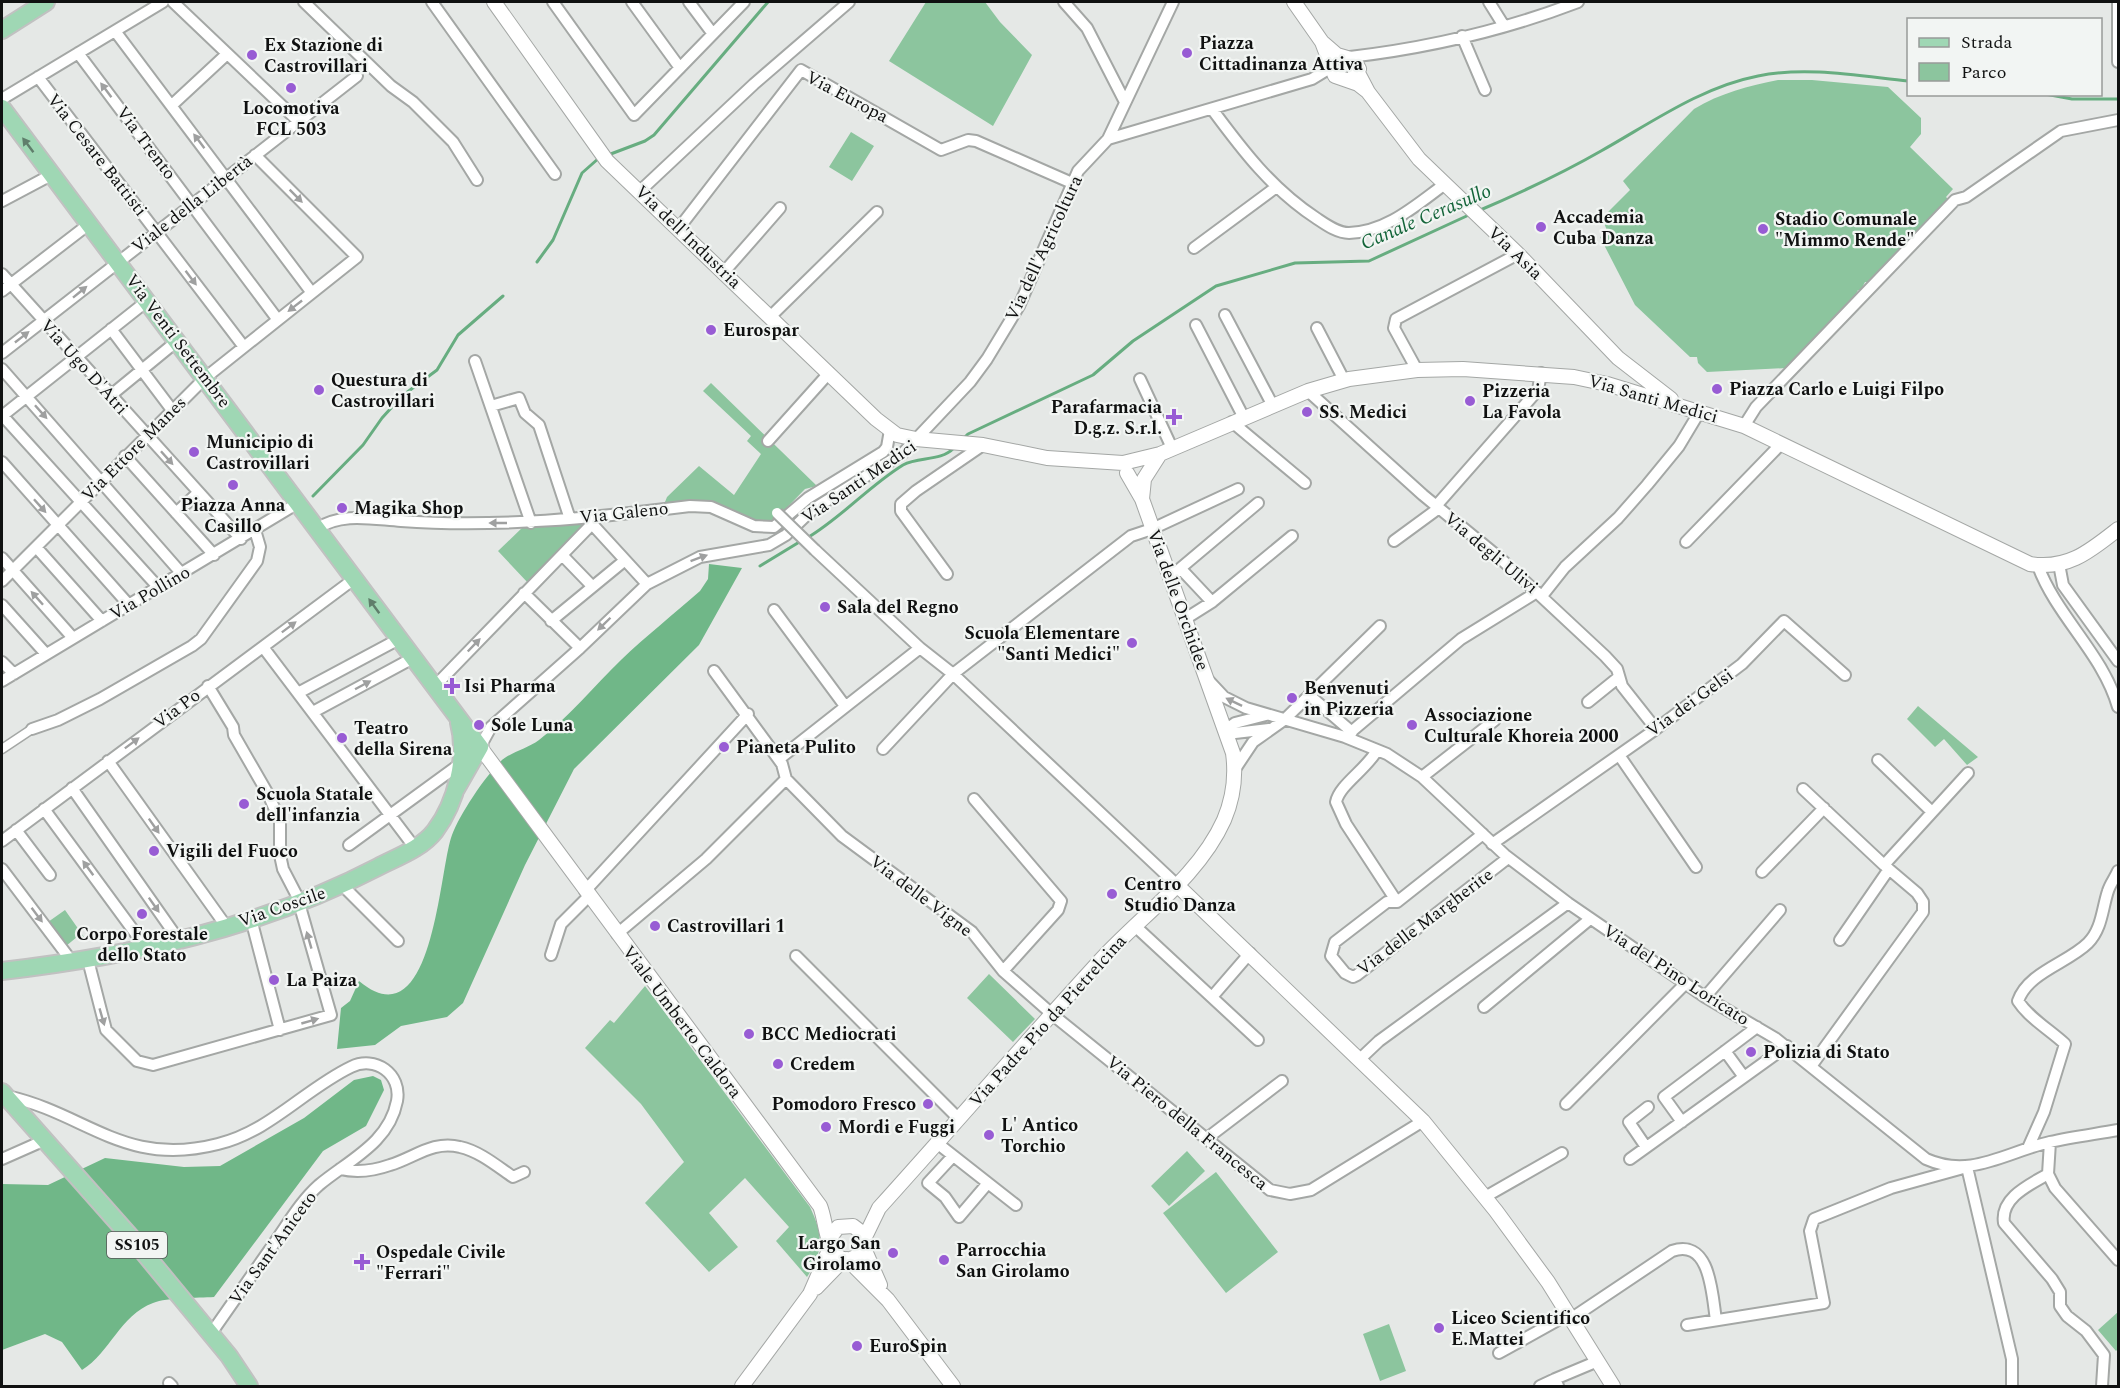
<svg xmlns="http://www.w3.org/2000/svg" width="2120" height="1388" font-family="Spectral,serif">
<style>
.green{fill:#8cc59e}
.forest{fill:#70b788}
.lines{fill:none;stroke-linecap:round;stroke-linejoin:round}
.stream{stroke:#67ad80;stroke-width:3}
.pedestrian-casing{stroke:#a4a7a5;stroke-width:11}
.minor-casing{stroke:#a4a7a5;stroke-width:14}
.tertiary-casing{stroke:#a4a7a5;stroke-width:16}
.primary-casing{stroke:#c1c1c1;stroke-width:20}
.pedestrian{stroke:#fff;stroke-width:8}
.minor{stroke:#fff;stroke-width:10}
.tertiary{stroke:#fff;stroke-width:14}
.primary{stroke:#9fd7b4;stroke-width:16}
.minor-bridge-casing{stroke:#a4a7a5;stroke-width:14;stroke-linecap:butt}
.minor-bridge{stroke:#fff;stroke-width:10}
.oneway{fill:#9fa0a0}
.oneway2{fill:#5f7e6b}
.poi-dot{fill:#985cd4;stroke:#f2f5f3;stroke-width:2}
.labels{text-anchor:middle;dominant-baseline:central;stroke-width:4.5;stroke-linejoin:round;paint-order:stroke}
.shield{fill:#f2f5f3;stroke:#545555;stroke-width:1.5}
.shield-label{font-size:16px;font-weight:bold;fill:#101111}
.poi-label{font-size:18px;font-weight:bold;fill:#101111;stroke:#f2f5f3;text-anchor:start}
.street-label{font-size:18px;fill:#101111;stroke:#f2f5f3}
.water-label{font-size:20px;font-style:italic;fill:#136439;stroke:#f2f5f3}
</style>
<rect width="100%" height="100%" fill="#e5e8e6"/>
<path class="green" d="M926,2H985L1000,22L1032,55L993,126L889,61Z
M1778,80H1812L1888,87L1921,118V134L1910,147L1953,189L1946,197L1948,199L1946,202L1868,282H1865L1861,290H1858L1855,296L1787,368L1707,372L1698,363L1697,357H1690L1635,305L1600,237L1608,233L1602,218L1630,190L1623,181L1694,109C1720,93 1749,86 1778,80Z
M851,132L874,146L852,181L829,167Z
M711,383L817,486L805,489L772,523L759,522L713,502H665L667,497L699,466L734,495L761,454L747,441L751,436L703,391Z
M582,522L585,525L529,584L498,551L524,526Z
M1918,706L1978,757L1967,765L1944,739L1935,747L1907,719Z
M65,910L84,937H77L66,946L48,922Z
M989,974L1035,1019L1013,1042L967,998Z
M645,986L810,1207C823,1235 824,1250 807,1277L776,1241L789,1227L745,1178L709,1213L738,1247L709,1272L645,1203L684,1162L641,1104L585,1048L610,1020L614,1023Z
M1187,1151L1205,1171L1169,1206L1151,1186Z
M1216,1172L1278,1252L1226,1293L1163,1213Z
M2118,1312V1349L2116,1351L2098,1330Z
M1389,1324L1406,1371L1380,1381L1363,1334Z"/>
<path class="forest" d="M709,564L742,568L699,645L574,769L525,865L463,1003L447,1017L401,1026L375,1045L337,1049L341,1008L350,1001L359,981C434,1044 439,868 452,835C460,814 484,778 500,762C510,752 527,749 539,740C569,717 594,686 621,660C646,636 674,614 700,591L708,579Z
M373,1076L381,1080L384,1090L366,1126L323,1151L214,1297C197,1298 168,1297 153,1303C120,1315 110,1353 82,1370L62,1342L45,1334L2,1350V1184L48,1185L105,1158L184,1167L220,1166L304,1118L354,1080Z"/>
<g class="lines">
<path class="stream" d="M2045,94L2072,99H2118
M608,155L645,141L654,135L768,2
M1478,211C1520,193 1561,174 1601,151C1651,123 1701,87 1758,76C1806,66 1860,76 1908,81
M537,262L553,240L582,173L599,158
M963,439L968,434L1093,375L1133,341L1216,286L1295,263L1369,261L1471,214
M313,496L363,445L382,418L402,396L437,370L458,335L503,296
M807,538C841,518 869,486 903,465C919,456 940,462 954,448
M760,566L801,541"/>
<g class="pedestrian-casing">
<path id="pedestrian" d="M2,749L32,729"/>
</g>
<g class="minor-casing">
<path id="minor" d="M173,2L298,121
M304,2L391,86L413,102L453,142L477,180
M432,2L555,174
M553,2L634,115L744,2
M632,2L680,68
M689,2L713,34
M1064,2L1087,28L1125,102
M1489,2L1504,26
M2118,2V62
M115,31L312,293
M1462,36L1485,90
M78,53L278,320
M1350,57C1427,48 1505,30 1578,2
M38,77L244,347
M2,99L163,2
M172,105L227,54
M1212,109C1243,151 1272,189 1316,218C1325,224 1337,233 1349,233C1387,232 1416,205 1445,184
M1108,139L1173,2
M640,191L754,84L849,2
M2,201L51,175
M679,228L801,70L941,150L968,140L976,141L1072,183
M1194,248L1275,188
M724,272L780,208
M2,274L241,539
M2,291L89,224
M1225,315L1273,406
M771,316L877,212
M1196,325L1244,418
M1317,328L1344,380
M111,329L172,410
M2,353L357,76
M475,361L531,523
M2,369L182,574
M1417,370L1394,328L1396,319L1518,254
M1140,379L1172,448
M1308,391L1423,495L1501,559L1605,656L1617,669L1622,686L1656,729
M110,396L177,341
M491,406L519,398L525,413L539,425L570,519
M2,415L159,588
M2,416L147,301
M1232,422L1305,483
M1744,426L1756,407L1955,200L1966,197L2061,131L2118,120
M768,441L829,373
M125,456L214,555
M2,462L129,605
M1436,506L1538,390L1541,373
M176,513L198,493
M592,524L647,584
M316,529C342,512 371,519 401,521C498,528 593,518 690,506L711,507L754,526L774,527L808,498L883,452L887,447L890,430
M1394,541L1439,508
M1686,542L1781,444
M36,547L102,621
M815,550L920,648L953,674L1177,885
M562,555L592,586
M2,558L73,638
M2059,564L2063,585L2118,661
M2038,566C2057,617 2103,654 2118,707
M1181,569L1212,602
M947,574L901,511V504L916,491L983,445
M1170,577L1258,503
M2,581L205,378L357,257L255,155
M524,593L580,648
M1542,596L1565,567L1618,518L1647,485L1679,446L1700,411
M2,605L46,654
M774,610L845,706
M1185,619L1212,602L1292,536
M551,621L624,561
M263,647L415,848
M2,662L14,674
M714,671L782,764L786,779
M2,681L298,503
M1209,681L1224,697L1246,708L1345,737L1387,754L1422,777L1505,855L1568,903L1705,997L1775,1038L1926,1159C1971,1179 2006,1152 2050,1142C2072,1137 2096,1134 2118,1130
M434,687L592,524L591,517
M298,693L399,639
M1309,695L1352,732
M1588,702L1619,677
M313,712L413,658
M32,729L58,720L100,699L192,646L201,639L257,561L260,547L255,530
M1225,730L1235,723L1266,715
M1225,730L1235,733L1269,729
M1345,737L1461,639L1537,592
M480,747L491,727L580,648L647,584L700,557L769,545L786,535L812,510L903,453L970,382L987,359L1019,306L1078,171L1108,139L1312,79L1330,68
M883,749L953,674L1131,536L1152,529L1238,489
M1377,750C1368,768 1339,785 1336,802L1346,824L1397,902
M1619,755L1696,867
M779,759L920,648
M1878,760L1932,812
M108,761L226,926
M1235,769L1253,742L1284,720L1380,626
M1422,777L1495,720
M786,779L842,836L972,932L1003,971L1053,1015L1270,1190L1290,1194L1311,1190L1423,1121
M72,788L178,939
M1803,789L1884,865L1917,893L1923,902V912L1812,1065
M974,799L1061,901L1058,910L1003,971
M44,809L147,949
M16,830L50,875
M1483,834L1397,902H1387L1335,942L1331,956L1345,973L1353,977L1357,975L1508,858
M2,841L354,579
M1492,844L1656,729L1742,664L1784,621L1845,675
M349,845L460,764
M1884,865L1968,773
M2,869L73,963
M1762,872L1824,808
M343,886L398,941
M585,891L748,714
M251,919L280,1030
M1135,926L1258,1040
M617,934L706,859L786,779
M1840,940L1889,869
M551,955L561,924L589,896
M796,956L959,1119
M88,960L106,1030L137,1061L153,1065L331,1015L297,896L283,869L280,855V821L268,794L234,735L233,727L208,686
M1212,997L1250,953
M1705,997L1780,910
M1484,1007L1590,919
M1725,1051L1744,1077
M1360,1059L1379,1041L1568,903
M7,1096C87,1114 125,1168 218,1144C269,1132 305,1089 351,1067C375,1055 402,1074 397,1101C389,1143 349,1160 319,1185C301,1201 289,1222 275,1242C253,1273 232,1304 210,1335
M1566,1104L1685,984
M1682,1122L1664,1097L1757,1027
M1206,1139L1282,1081
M2050,1142L2048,1174L2055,1188L2118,1260
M937,1143L1016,1205
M1646,1147L1629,1122L1648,1107
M2028,1148L2044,1112L2065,1044C2050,1030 2029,1018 2018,1001C2028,972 2068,963 2088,943C2102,929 2102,909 2108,891C2110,884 2115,878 2118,871
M953,1156L928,1183L945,1197L959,1217L988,1183
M2,1159L45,1140
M1630,1159L1787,1046
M340,1169C357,1173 373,1171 390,1165C414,1158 433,1140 460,1147C479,1151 497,1166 513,1177L524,1172
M2048,1174C2029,1185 2000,1198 2004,1223L2052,1279L2060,1292V1306L2067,1316L2086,1331L2104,1355L2102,1386
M1485,1197L1562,1153
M1572,1318L1672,1251C1711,1238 1712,1295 1716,1320
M1687,1325L1824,1303L1810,1231L1814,1219L1891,1188L1967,1167L2012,1359V1386
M1499,1353L1569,1314
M169,1383L172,1386
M1540,1386L1555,1379
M1558,1386L1555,1379L1598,1361"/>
</g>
<g class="tertiary-casing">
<path id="tertiary" d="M494,2L607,161L876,419L897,435L916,439L983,445L1047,458L1123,463L1160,454L1308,391L1349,379L1417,370L1463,369L1574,377L1607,384L1744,426L2030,564C2068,570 2090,551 2118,529
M1294,2L1322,42L1337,55
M1322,42L1335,76L1358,84L1367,91
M1330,60L1337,55L1354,60L1359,69L1352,79
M1358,73L1368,92L1419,159L1518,254L1618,358L1671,399
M1142,499L1144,479L1160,454
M480,747L820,1206C827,1222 826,1264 850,1259C857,1258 860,1253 863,1246L861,1232L853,1226L838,1227L830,1238
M1177,885L1423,1121L1496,1211L1548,1282L1613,1386
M864,1239L879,1208C952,1127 1024,1044 1098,963C1139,917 1198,878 1224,820C1233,799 1236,775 1233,753L1142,499L1127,473
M863,1246L880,1285
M847,1259L888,1300L953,1386
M816,1288L844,1259
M742,1386L810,1294L830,1248"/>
</g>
<g class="primary-casing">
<path id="primary" d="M2,30L46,2
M2,108L480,747L456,789
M2,971C131,956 261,928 378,867C397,857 421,849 435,831C456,803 468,757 459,723
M2,1092L135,1242L229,1356L249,1386"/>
</g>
<use href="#pedestrian" class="pedestrian"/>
<use href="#minor" class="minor"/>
<use href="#tertiary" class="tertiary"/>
<use href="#primary" class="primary"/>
<g class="minor-bridge-casing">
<path id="minor-bridge" d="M777,513L815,550"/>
</g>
<use href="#minor-bridge" class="minor-bridge"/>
</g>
<defs><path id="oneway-solid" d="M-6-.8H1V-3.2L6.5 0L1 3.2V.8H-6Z" transform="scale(1.5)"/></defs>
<g class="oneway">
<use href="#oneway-solid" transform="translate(106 90) rotate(-127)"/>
<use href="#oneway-solid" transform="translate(199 141) rotate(-127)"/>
<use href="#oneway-solid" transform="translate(296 196) rotate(45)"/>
<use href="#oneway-solid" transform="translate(191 278) rotate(53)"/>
<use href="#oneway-solid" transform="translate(80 292) rotate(-39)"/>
<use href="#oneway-solid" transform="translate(295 306) rotate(142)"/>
<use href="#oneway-solid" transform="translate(22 337) rotate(-38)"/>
<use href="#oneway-solid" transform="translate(41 412) rotate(48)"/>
<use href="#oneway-solid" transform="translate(167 458) rotate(48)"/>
<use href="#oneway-solid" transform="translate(40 506) rotate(48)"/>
<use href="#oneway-solid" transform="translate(498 523) rotate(-180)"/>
<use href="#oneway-solid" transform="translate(699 558) rotate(-20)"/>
<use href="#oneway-solid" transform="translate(37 598) rotate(-132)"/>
<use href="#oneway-solid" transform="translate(604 624) rotate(136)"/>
<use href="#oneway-solid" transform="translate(289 627) rotate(-37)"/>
<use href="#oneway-solid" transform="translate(474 645) rotate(-46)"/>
<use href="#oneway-solid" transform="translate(363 685) rotate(-28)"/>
<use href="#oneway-solid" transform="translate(1234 702) rotate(-154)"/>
<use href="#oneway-solid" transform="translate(132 743) rotate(-37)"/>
<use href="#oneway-solid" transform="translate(154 826) rotate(55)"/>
<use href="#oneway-solid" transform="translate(88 868) rotate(-126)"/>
<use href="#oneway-solid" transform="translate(154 905) rotate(55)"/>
<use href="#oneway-solid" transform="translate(37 915) rotate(53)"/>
<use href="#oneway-solid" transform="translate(309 940) rotate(-106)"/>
<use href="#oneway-solid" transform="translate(102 1017) rotate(74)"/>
<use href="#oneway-solid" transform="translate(310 1021) rotate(-16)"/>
</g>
<g class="oneway2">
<use href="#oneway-solid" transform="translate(28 145) rotate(-127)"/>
<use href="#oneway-solid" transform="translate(374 606) rotate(-126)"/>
</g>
<g class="poi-dot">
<circle cx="1187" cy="53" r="6"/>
<circle cx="252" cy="55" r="6"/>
<circle cx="291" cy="88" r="6"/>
<circle cx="1541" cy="227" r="6"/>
<circle cx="1763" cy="229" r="6"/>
<circle cx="711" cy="330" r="6"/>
<circle cx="1717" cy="389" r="6"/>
<circle cx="319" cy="390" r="6"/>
<circle cx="1470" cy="401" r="6"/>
<circle cx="1307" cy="412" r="6"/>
<path d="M1171 408h6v6h6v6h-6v6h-6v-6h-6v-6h6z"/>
<circle cx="194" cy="452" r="6"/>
<circle cx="233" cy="485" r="6"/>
<circle cx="342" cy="508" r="6"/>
<circle cx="825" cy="607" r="6"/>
<circle cx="1132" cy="643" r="6"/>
<path d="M449 677h6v6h6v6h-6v6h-6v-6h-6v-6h6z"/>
<circle cx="1292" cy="698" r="6"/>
<circle cx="479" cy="725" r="6"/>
<circle cx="1412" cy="725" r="6"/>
<circle cx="342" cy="738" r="6"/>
<circle cx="724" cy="747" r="6"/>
<circle cx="244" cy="804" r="6"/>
<circle cx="154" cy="851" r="6"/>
<circle cx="1112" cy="894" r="6"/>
<circle cx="142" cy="914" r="6"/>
<circle cx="655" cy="926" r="6"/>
<circle cx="274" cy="980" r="6"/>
<circle cx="749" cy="1034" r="6"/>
<circle cx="1751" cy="1052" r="6"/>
<circle cx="778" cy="1064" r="6"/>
<circle cx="928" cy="1104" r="6"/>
<circle cx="826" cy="1127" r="6"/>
<circle cx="989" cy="1135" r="6"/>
<circle cx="893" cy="1253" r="6"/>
<circle cx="944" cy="1260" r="6"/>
<path d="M359 1253h6v6h6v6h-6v6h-6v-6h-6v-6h6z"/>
<circle cx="1439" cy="1328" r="6"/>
<circle cx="857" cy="1346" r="6"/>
</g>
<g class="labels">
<rect class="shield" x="107" y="1232" width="60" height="26" rx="4.5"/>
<g class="shield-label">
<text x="137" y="1245">SS105</text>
</g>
<g class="poi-label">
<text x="1199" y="43">Piazza<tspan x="1199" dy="21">Cittadinanza Attiva</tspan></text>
<text x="264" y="45">Ex Stazione di<tspan x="264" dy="21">Castrovillari</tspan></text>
<text x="291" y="108" text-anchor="middle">Locomotiva<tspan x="291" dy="21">FCL 503</tspan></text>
<text x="1553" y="217">Accademia<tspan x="1553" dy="21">Cuba Danza</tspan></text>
<text x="1775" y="219">Stadio Comunale<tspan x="1775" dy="21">"Mimmo Rende"</tspan></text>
<text x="723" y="330">Eurospar</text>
<text x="331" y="380">Questura di<tspan x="331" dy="21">Castrovillari</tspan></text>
<text x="1729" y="389">Piazza Carlo e Luigi Filpo</text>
<text x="1482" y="391">Pizzeria<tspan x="1482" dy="21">La Favola</tspan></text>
<text x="1162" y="407" text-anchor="end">Parafarmacia<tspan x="1162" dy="21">D.g.z. S.r.l.</tspan></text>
<text x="1319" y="412">SS. Medici</text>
<text x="206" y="442">Municipio di<tspan x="206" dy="21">Castrovillari</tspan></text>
<text x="233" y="505" text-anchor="middle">Piazza Anna<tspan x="233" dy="21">Casillo</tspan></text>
<text x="354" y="508">Magika Shop</text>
<text x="837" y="607">Sala del Regno</text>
<text x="1120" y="633" text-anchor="end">Scuola Elementare<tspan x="1120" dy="21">"Santi Medici"</tspan></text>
<text x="464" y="686">Isi Pharma</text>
<text x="1304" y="688">Benvenuti<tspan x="1304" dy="21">in Pizzeria</tspan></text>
<text x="1424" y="715">Associazione<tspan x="1424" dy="21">Culturale Khoreia 2000</tspan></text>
<text x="491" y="725">Sole Luna</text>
<text x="354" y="728">Teatro<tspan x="354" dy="21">della Sirena</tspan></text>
<text x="736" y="747">Pianeta Pulito</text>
<text x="256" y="794">Scuola Statale<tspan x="256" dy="21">dell'infanzia</tspan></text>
<text x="166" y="851">Vigili del Fuoco</text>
<text x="1124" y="884">Centro<tspan x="1124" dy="21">Studio Danza</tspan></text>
<text x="667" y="926">Castrovillari 1</text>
<text x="142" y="934" text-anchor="middle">Corpo Forestale<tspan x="142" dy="21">dello Stato</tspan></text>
<text x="286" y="980">La Paiza</text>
<text x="761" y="1034">BCC Mediocrati</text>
<text x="1763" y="1052">Polizia di Stato</text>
<text x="790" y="1064">Credem</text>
<text x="916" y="1104" text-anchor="end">Pomodoro Fresco</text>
<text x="1001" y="1125">L' Antico<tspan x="1001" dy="21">Torchio</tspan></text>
<text x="838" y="1127">Mordi e Fuggi</text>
<text x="881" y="1243" text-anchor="end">Largo San<tspan x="881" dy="21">Girolamo</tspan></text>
<text x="956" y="1250">Parrocchia<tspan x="956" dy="21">San Girolamo</tspan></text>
<text x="376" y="1252">Ospedale Civile<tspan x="376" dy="21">"Ferrari"</tspan></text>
<text x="1451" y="1318">Liceo Scientifico<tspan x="1451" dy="21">E.Mattei</tspan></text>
<text x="869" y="1346">EuroSpin</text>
</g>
<g class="street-label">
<text transform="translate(847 97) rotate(28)">Via Europa</text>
<text transform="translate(146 143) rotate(53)">Via Trento</text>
<text transform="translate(97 155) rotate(52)">Via Cesare Battisti</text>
<text transform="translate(192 204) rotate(-38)">Viale della Libertà</text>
<text transform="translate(688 237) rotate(44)">Via dell'Industria</text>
<text transform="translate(1044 248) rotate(-65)">Via dell'Agricoltura</text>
<text transform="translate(1515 253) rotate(44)">Via Asia</text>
<text transform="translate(178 341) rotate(53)">Via Venti Settembre</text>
<text transform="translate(84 367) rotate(48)">Via Ugo D'Atri</text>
<text transform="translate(1653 399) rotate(16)">Via Santi Medici</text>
<text transform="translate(134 449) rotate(-45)">Via Ettore Manes</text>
<text transform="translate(859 482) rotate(-34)">Via Santi Medici</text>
<text transform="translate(624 513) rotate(-6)">Via Galeno</text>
<text transform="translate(1491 553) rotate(40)">Via degli Ulivi</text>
<text transform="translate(150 593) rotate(-30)">Via Pollino</text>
<text transform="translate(1178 600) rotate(70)">Via delle Orchidee</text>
<text transform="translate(1690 703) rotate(-36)">Via dei Gelsi</text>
<text transform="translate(177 709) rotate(-37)">Via Po</text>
<text transform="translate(921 896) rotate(37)">Via delle Vigne</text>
<text transform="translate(282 907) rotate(-19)">Via Coscile</text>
<text transform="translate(1425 922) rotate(-37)">Via delle Margherite</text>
<text transform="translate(1676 975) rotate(33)">Via del Pino Loricato</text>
<text transform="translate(1048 1021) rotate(-48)">Via Padre Pio da Pietrelcina</text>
<text transform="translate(682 1022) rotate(53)">Viale Umberto Caldora</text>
<text transform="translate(1187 1123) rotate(39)">Via Piero della Francesca</text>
<text transform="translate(273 1248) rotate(-54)">Via Sant'Aniceto</text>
</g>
<g class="water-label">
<text transform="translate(1426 217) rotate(-23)">Canale Cerasullo</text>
</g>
</g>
<rect width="2120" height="1388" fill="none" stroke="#101111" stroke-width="6"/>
<rect x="1907" y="18" width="195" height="78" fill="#f2f5f3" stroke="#989a99" stroke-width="1.5"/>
<rect x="1919" y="38" width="30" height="9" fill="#9fd7b4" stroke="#989a99" stroke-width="1.5"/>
<text x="1961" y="48" font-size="18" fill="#101111">Strada</text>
<rect x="1919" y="63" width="30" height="18" fill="#8cc59e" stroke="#989a99" stroke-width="1.5"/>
<text x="1961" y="78" font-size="18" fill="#101111">Parco</text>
</svg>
